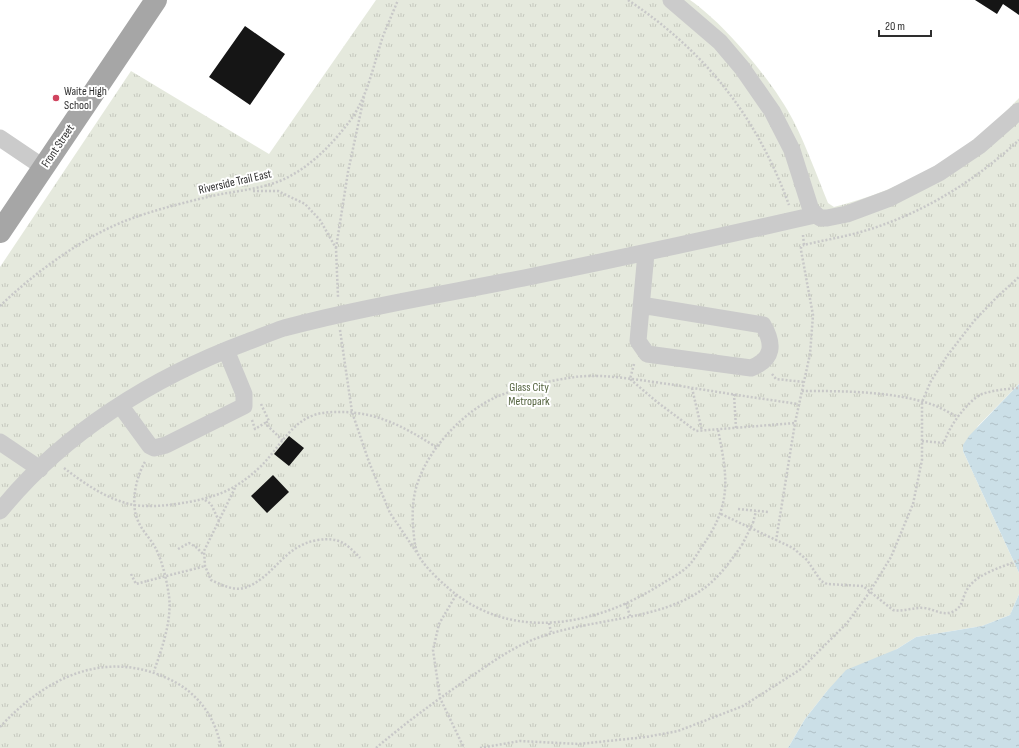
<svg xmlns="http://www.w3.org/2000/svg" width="1019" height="748" font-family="'Sofia Sans Condensed',sans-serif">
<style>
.grass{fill:url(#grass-tufts)}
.water{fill:url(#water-ripples)}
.building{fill:#151515}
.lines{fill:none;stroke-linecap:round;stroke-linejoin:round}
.path{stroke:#c8c8c8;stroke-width:2.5;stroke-dasharray:2 2;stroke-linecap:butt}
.minor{stroke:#cbcbcb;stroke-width:17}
.major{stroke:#a6a6a6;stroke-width:22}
.path-bridge{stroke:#c8c8c8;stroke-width:2.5;stroke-dasharray:2 2;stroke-linecap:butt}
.poi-dot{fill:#d0445f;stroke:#fff;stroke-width:1.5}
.labels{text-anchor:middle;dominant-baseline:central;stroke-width:4;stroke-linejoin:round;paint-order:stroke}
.poi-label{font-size:12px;fill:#2e2e2e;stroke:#fff;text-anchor:start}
.street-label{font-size:12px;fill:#2e2e2e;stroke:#fff}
.park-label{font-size:12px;fill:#556440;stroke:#fff}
</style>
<defs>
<pattern id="grass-tufts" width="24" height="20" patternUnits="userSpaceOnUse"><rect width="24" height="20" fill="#e5e9dd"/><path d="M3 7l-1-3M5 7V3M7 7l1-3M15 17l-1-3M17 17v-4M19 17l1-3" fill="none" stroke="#c5c8be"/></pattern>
<pattern id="water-ripples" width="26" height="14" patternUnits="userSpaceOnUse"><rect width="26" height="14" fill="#cbdfe7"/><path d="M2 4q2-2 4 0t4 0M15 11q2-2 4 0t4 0" fill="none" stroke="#afc0c6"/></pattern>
</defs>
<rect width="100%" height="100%" fill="#fff"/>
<path class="grass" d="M376,0H690C725,24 775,84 794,122C807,148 817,176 828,203L834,207C904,190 970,152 1019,98V384L978,426L963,451L1019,573V594L1010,615L982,626L916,637L897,649L827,691L805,719L788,748H0V267L131,71L269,154Z"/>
<path class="water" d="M1019,384V573L963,451V445L969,436Z
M1019,594V748H788L805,719L827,691L846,670L897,649L916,637L982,626L1010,615Z"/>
<path class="building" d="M975,0H1019V15L1003,4L997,14Z
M245,26L285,54L250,105L209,77Z
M289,436L304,448L289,466L274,454Z
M273,475L289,492L267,513L251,496Z"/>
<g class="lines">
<path class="path" d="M628,0C706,52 757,117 789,205
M253,191H278L305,204L320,220L336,248L338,297
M803,235L804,245C824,240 844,237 864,231C922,214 975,181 1019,140
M336,248L348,172L364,97
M0,306C35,272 87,234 133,218C158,209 186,202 212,196C234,191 255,190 277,182C307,171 333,144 352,118C368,95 374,63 383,36C388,24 393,12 398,0
M340,330L352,412L369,462L390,513L417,553
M634,364L630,379L657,402L696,431L795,423L810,354L813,315L801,250V247L804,245
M772,374L776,379L804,382
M692,388L702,431
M802,391C843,391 897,391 936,406C943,409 950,413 958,417
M734,394L736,428
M261,404L269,421L265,423
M252,420L255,429L265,423L283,441
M718,430C728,479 732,505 701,548C697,554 693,562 687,567C681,573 671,578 663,583C597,626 510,644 446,586C438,579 422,564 418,554C414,546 414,534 413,526C412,510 413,494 419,479C431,446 465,411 496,397C521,387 548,381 575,377C605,373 644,381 675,385C716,392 757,398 798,404
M922,441L944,443C948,428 967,401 982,394C994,390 1006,389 1019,388
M145,462C136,477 130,504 138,521C142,531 151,539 156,549C163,563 167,582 169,596C172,621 162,648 154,671
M64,468C85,484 108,500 134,505C148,507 162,506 176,504C211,499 234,492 260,467C278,450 289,424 314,415C323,412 332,412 341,412C378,412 406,428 436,447
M235,488L204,551L205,566L211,580C222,585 235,592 247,587C275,576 284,545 318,540C339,537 346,543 360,558
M205,500L211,504L219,521
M738,509L769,512
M721,514L793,548L807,560L821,581L827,584L863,586L893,610C904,612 913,607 924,608C935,609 943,617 954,611C964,606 962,596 968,588C978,573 1003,567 1019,560
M753,523L756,511
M776,541L795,423
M178,549L189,543L196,547L204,555
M190,570L205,566
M131,574L136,584L147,581
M456,595L439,624L433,650L440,698L464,748
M626,603L630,616
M549,623L551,632
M0,727C46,677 106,648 171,680C198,693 216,718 221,748
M376,748C404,724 433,703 463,682C484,668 506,651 530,641C585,617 661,623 707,586C721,575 732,559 742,545
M480,748L520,741L579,744L646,737L678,731L743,706L801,669L847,623L869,593L891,557L913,504L922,460V402L931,381L947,356L974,321L997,297L1019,277"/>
<path class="minor" d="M671,0L720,42L742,68L772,111L792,150L811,210L820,218H827L847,214L890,198L939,173L979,146L1019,111
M0,138L43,167
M641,305L763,325C774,344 774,359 751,368L647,354L638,341L646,253
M120,405L150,446L154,448L166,445L244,406V394L226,350
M0,442L40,469
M0,511C63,433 153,377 247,342C259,338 271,332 284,328C363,307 444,294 524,278C621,258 718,237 815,215"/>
<path class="major" d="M0,232L156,0"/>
<path class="path-bridge" d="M742,545L753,523
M147,581L190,570"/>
</g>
<circle class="poi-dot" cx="56" cy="98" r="4"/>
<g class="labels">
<g class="poi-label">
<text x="64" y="91">Waite High<tspan x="64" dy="14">School</tspan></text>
</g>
<g class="street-label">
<text transform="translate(58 146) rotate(-56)">Front Street</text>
<text transform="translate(235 182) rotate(-13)">Riverside Trail East</text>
</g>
<g class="park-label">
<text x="529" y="387">Glass City<tspan x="529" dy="14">Metropark</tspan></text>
</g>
</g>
<path d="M879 30v6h52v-6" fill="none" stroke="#2e2e2e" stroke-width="2"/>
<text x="885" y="30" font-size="12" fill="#2e2e2e" stroke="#ffffff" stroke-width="3" paint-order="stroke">20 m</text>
</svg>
